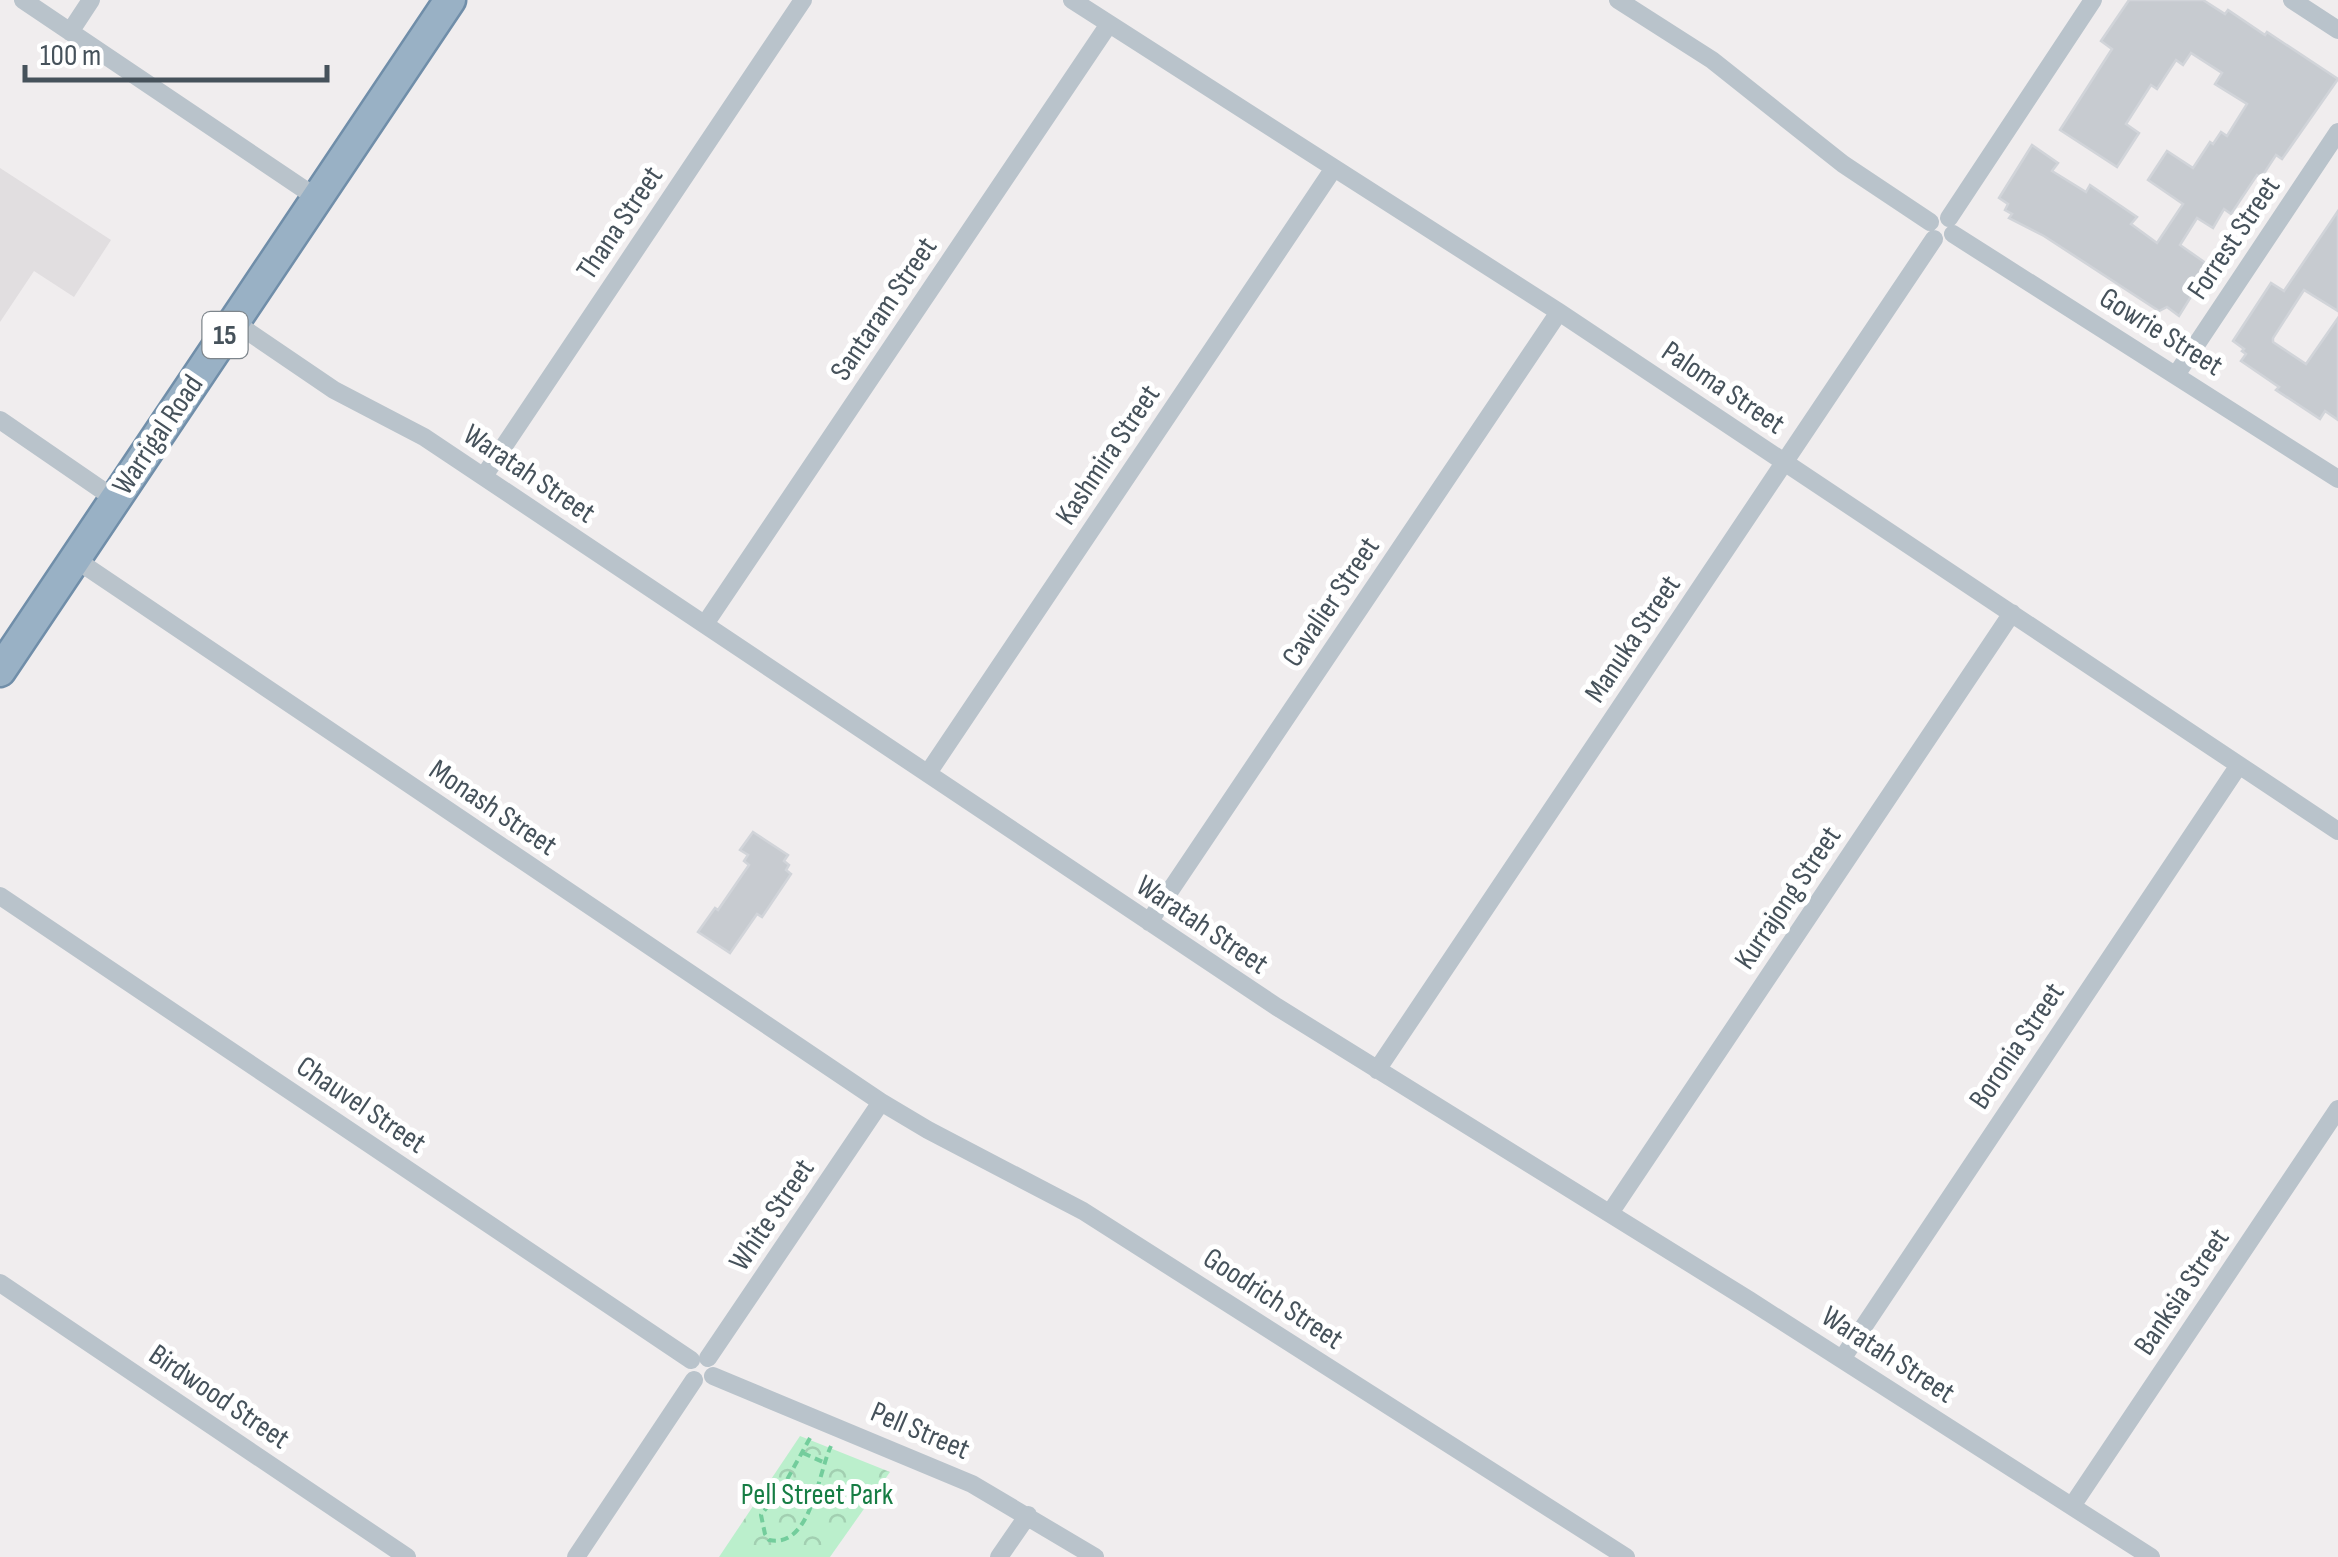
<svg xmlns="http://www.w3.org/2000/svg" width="2338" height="1557" font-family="'Sofia Sans Condensed',sans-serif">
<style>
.education{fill:#e1dee0}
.forest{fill:url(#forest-crowns)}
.building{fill:#c7cbd0;stroke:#d1d4d9;stroke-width:2.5}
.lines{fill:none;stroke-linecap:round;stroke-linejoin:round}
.trunk-casing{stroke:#708ea9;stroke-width:35}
.path{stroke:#73cd9c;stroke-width:4;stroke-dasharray:8 5;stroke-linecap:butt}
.minor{stroke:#b9c3cb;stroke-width:18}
.trunk{stroke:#99b1c5;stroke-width:30}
.labels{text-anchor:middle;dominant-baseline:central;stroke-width:10;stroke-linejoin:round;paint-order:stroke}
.shield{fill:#fff;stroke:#7e868c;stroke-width:2.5}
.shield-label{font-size:28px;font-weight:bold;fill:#46525b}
.street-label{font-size:30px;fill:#46525b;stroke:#fff}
.park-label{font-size:30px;fill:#167d44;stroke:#fff}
</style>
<defs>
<pattern id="forest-crowns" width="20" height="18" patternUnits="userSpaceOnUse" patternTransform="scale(2.5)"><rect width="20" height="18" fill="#bbefcc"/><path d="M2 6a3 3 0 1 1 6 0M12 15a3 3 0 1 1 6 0" fill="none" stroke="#a2cfb1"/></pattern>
</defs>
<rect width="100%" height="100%" fill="#f0edee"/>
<path class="education" d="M0,168L111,240L74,297L34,271L0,322Z"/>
<path class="forest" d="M800,1436L890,1472L830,1557H719Z"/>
<path class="building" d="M2129,0H2203L2225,14L2228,10L2265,35L2267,32L2338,79L2282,159L2276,155L2261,178L2257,175L2231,214L2224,209L2213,228L2197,218L2180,245L2210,266L2179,316L2167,307L2159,311L2044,236L2009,218L2012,214L2005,210L2008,204L1999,198L2032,145L2058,163L2052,171L2086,192L2090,185L2137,217L2131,224L2157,243L2183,204L2148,180L2167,151L2193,168L2210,142L2213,144L2221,132L2227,136L2247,104L2215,84L2222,73L2191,53L2183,65L2176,60L2157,89L2151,85L2126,124L2139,133L2117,167L2060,130L2112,49L2101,41Z
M2338,211V311L2304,290L2273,338V342L2306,364L2338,318V420L2325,411L2320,419L2276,390L2279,387L2241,361L2246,354L2242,351L2244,349L2233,341L2271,283L2284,291Z
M753,832L788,855L784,861L789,865L786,870L791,874L762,917L757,914L730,953L698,932L715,908L718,910L749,865L744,861L748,855L740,850Z"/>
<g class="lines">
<g class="trunk-casing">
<path id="trunk" d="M0,671L450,0"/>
</g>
<path class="path" d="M810,1438L784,1485L761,1515L765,1534L769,1540C811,1549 818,1473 831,1446
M803,1453L823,1462"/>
<path class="minor" d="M23,0L317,198
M1072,0L1559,312L2338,831
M1618,0L1712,60L1843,164L1930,222
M2292,0L2338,30
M70,32L91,0
M1949,218L2093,0
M1953,234L2338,479
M234,322L334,390L424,437L1277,1007L1749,1300L2151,1557
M2176,375L2338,132
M0,420L115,499
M484,476L803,0
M75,559L881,1102L928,1130L1083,1211L1626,1557
M705,624L1109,24
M928,773L1334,168
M0,896L691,1360
M1149,922L1559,312
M1377,1070L1934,239
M1610,1213L2012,613
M0,1283L407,1557
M708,1358L881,1102
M1842,1359L2239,765
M713,1376L972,1484L1095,1557
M2072,1506L2338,1109
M576,1557L694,1380
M999,1557L1028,1515"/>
<use href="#trunk" class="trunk"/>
</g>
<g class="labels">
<rect class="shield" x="202.5" y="312" width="45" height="46" rx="8"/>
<g class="shield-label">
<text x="225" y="335">15</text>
</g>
<g class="street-label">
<text transform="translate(620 223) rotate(-56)">Thana Street</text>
<text transform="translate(2234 238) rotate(-56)">Forrest Street</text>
<text transform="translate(884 309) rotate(-56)">Santaram Street</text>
<text transform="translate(2161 332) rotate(32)">Gowrie Street</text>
<text transform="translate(1723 388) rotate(34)">Paloma Street</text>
<text transform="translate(158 435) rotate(-56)">Warrigal Road</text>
<text transform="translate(1108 455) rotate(-56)">Kashmira Street</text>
<text transform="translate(529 474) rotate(34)">Waratah Street</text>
<text transform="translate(1331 602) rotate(-56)">Cavalier Street</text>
<text transform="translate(1633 639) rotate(-56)">Manuka Street</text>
<text transform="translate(493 808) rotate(34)">Monash Street</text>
<text transform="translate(1788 898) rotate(-56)">Kurrajong Street</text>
<text transform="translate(1202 925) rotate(34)">Waratah Street</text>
<text transform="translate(2017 1046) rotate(-56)">Boronia Street</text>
<text transform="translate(361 1105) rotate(34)">Chauvel Street</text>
<text transform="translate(772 1215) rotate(-56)">White Street</text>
<text transform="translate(2182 1292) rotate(-56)">Banksia Street</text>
<text transform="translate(1273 1299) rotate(33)">Goodrich Street</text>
<text transform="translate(1888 1355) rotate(33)">Waratah Street</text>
<text transform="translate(219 1397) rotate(34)">Birdwood Street</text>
<text transform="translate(920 1431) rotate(23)">Pell Street</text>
</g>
<g class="park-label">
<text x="817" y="1495">Pell Street Park</text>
</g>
</g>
<path d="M25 65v15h302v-15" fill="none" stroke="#46525b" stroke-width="5"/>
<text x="40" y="65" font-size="30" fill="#46525b" stroke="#ffffff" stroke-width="8" paint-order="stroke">100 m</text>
</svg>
